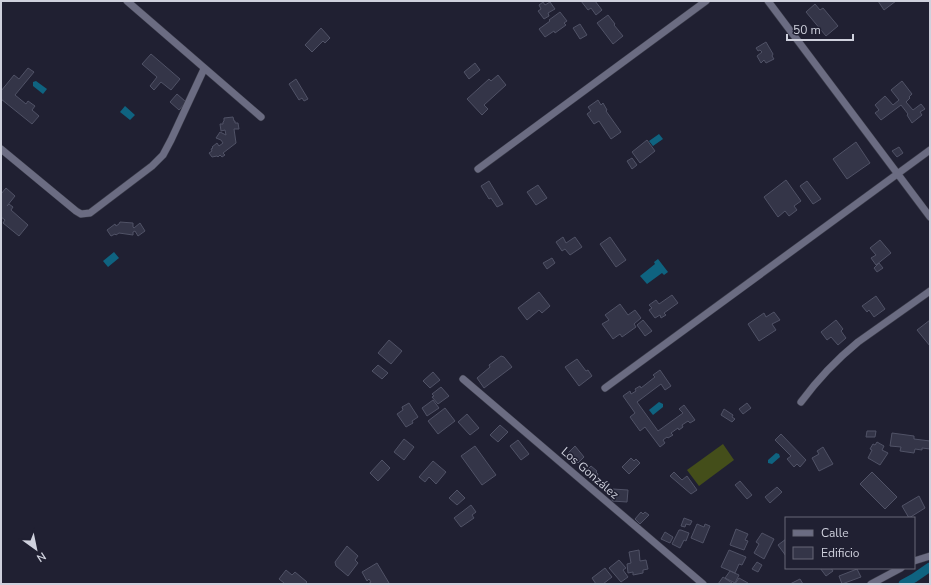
<svg xmlns="http://www.w3.org/2000/svg" width="931" height="585" font-family="'Nunito Sans',sans-serif">
<style>
.green{fill:#444e1a}
.water{fill:#0f6380}
.lines{fill:none;stroke-linecap:round;stroke-linejoin:round}
.canal{stroke:#0f6380;stroke-width:9}
.building{fill:#343548;stroke:#505266}
.street-casing{stroke:#393a48;stroke-width:8}
.street{stroke:#6b6c82;stroke-width:7}
.labels{text-anchor:middle;dominant-baseline:central;stroke-width:3;stroke-linejoin:round;paint-order:stroke}
.street-label{font-size:12px;fill:#cfd1dd;stroke:#202032}
</style>
<rect width="100%" height="100%" fill="#202032"/>
<path class="green" d="M723,444L734,460L699,486L687,470Z"/>
<path class="water" d="M36,81L47,89L43,94L33,86V82Z
M125,106L135,115L130,120L120,112Z
M659,134L663,139L653,146L649,141Z
M114,252L119,258L108,267L103,261Z
M658,259L668,272L664,275L662,273L647,284L640,276L655,264L654,262Z
M659,402L663,404V407L653,415L649,410Z
M776,453L779,454L780,457L772,464L768,463V460Z"/>
<g class="lines">
<path class="canal" d="M903,584L914,578L930,567"/>
</g>
<path class="building" d="M581,1H595L602,10L596,15L591,8L588,10Z
M878,1H896L884,10Z
M543,2L545,5L550,2L555,9L548,13L549,16L544,19L538,11L541,9L539,5Z
M815,4L820,10L823,8L838,26L826,36L806,12Z
M560,12L567,21L564,23L566,25L555,33L554,31L545,37L539,29L550,21L549,20Z
M608,15L615,24L614,25L623,36L613,44L597,23Z
M580,24L587,35L580,39L573,28Z
M321,28L330,38L325,43L323,41L312,52L305,45Z
M766,42L773,54L772,56L774,59L766,63L764,60L761,63L757,56L762,52L760,50L758,51L756,48Z
M151,54L180,79L171,90L161,82L154,90L150,86L157,77L142,64Z
M475,63L480,70L469,79L464,72Z
M28,68L34,72L15,95L26,104L28,101L35,106L32,110L39,116L32,124L1,99V91L14,75L19,79Z
M498,75L506,85L484,105L488,109L482,115L467,99L489,79L491,81Z
M296,79L308,99L304,101L302,98L299,100L289,84Z
M902,81L912,94L909,97L910,98L906,102L913,110L921,104L925,109L920,112L922,115L912,123L907,115L908,114L901,105L881,120L875,113L879,110L875,105L885,96L893,105L899,100L891,90Z
M177,94L186,102L179,110L170,102Z
M598,100L601,105L603,103L607,110L606,111L621,132L611,139L599,121L594,124L587,114L591,111L588,107Z
M233,117L234,121H235V123H238L239,129H234L236,143L223,153L225,155L222,157L220,155L218,157L217,156L212,157L209,153L212,151L211,149L213,148L212,147L217,143L219,146L223,143L221,140L216,138L220,132L226,135L225,130L221,131L220,124H223V122L224,121V118Z
M647,140L655,151L640,163L632,152Z
M856,142L870,163L847,179L833,159Z
M899,147L903,153L897,157L892,151Z
M632,158L637,165L632,169L627,161Z
M786,180L801,201L794,206L797,210L789,216L785,211L778,217L764,197Z
M489,181L503,204L497,207L491,198L489,199L481,186Z
M807,181L821,199L813,204L800,186Z
M538,185L547,198L536,205L527,192Z
M6,188L15,196L7,206L9,204L13,207L11,210L28,225L19,236L3,223L5,220L1,217V194Z
M120,222L133,223V227L134,228L140,223L145,231L138,236L135,231L133,232V235L119,233L116,235L115,234L111,236L107,230L115,224L116,226L119,224Z
M563,237L566,243L575,237L582,247L570,255L565,249L562,251L556,242Z
M610,237L626,260L616,267L600,244Z
M880,240L891,253L876,265L871,258L876,255L870,248Z
M552,258L555,263L547,269L543,263Z
M879,263L883,268L877,272L874,268Z
M539,292L550,306L542,313L539,310L527,320L518,308Z
M672,295L678,303L664,313L666,315L661,318L660,315L655,318L649,310L652,308L649,305L656,300L659,304Z
M876,296L885,309L874,317L869,310L867,312L862,306Z
M620,304L628,315L635,310L641,318L634,324L636,327L622,337L620,334L613,339L602,324L609,320L605,315Z
M774,312L780,320L772,324L776,330L759,341L748,324L764,313L766,317Z
M643,320L652,331L645,336L637,325Z
M836,320L843,329L841,331L846,338L838,345L831,337L827,340L821,332Z
M930,320V346L917,330Z
M389,340L402,351L391,364L378,353Z
M501,356L504,357L512,367L484,388L477,378L490,367L489,365Z
M577,359L586,371L588,370L592,376L579,386L565,367Z
M378,365L388,373L382,379L372,371Z
M660,370L671,386L665,390L661,384L637,402L658,431L683,413L679,409L684,405L695,420L690,423L688,421L682,425L683,427L679,430L678,428L671,433L673,435L668,438L667,437L663,440L665,443L660,447L645,427L640,431L630,417L635,413L623,396L630,391L631,394L636,391L635,389L640,386L641,388L655,377L653,375Z
M433,372L440,380L430,388L423,381Z
M441,387L449,396L438,404L432,397L434,396L432,394Z
M433,400L439,408L427,416L422,408Z
M409,403L418,417L412,421L413,423L406,427L397,414L403,410L402,407Z
M747,403L751,408L743,414L739,409Z
M445,408L455,421L438,434L428,421Z
M724,409L733,415L732,417L735,419L732,422L721,415Z
M467,414L479,428L470,435L458,422Z
M500,425L508,432L498,442L490,435Z
M867,431H876L875,437H866Z
M892,433L914,436V439L930,441V449L922,448V450L915,449L914,453L900,451L901,447L890,446Z
M781,434L806,460L800,467L797,464L794,467L787,459L791,456L775,440Z
M404,439L414,447L404,460L394,452Z
M518,440L529,454L521,460L510,446Z
M877,442L884,446L882,450L888,453L880,465L868,458L872,450L870,449L873,444L875,445Z
M475,446L496,475L482,485L461,456Z
M575,446L584,457L578,463L568,453Z
M823,447L833,464L819,471L812,458L819,454L817,451Z
M631,458L634,461L636,459L640,463L629,474L622,467Z
M382,460L390,468L378,481L370,473Z
M433,461L446,472L436,484L429,477L425,482L419,477Z
M591,466L597,471L596,472L598,474L597,476L600,479L595,484L587,476L591,471L588,469Z
M674,472L682,480L687,476L697,490L691,494L670,476Z
M872,472L897,497L885,509L860,484Z
M740,481L752,495L747,499L735,485Z
M777,487L782,492L770,503L765,497Z
M613,489L628,490L627,502L612,501Z
M457,490L465,498L457,505L449,498Z
M919,496L925,508L909,518L902,506Z
M471,505L476,512L472,515L474,518L461,527L454,518Z
M641,512L643,514L645,512L649,515L640,524L635,519Z
M684,518L692,521L690,525L686,524L685,527L681,526Z
M697,524L704,527L705,524L710,526L703,543L691,538Z
M736,529L748,534L745,540L748,541L744,550L730,545Z
M679,530H681L689,533L686,541L684,540L680,548L672,544Z
M665,532L673,537L670,543L661,539Z
M762,533L774,539L764,559L754,553L759,544L756,542Z
M786,539V556L778,545Z
M347,546L358,556L355,560L358,563L348,576L336,566L335,562Z
M639,550L640,561L646,560L648,569L643,570V573L633,575V572L628,573L627,564L631,563L629,552Z
M729,550L746,557L742,565L739,564L735,573L721,567Z
M619,560L626,568L623,570L628,577L621,582L609,568Z
M757,562L762,565L758,572L752,569Z
M377,563L389,583L387,584H368L371,582L369,579L367,581L362,572Z
M605,568L612,577L603,584H596L592,578Z
M820,568H831L833,571L826,576Z
M857,569L861,577L842,584L839,576Z
M286,570L292,575L295,572L307,582L305,584H283L284,583L279,579Z
M730,571L739,575L735,583L725,578Z
M723,577L732,583V584H718Z
M739,578L748,583L747,584H735Z
M800,579L803,584H790Z"/>
<g class="lines">
<g class="street-casing">
<path id="street" d="M127,1L261,117
M768,1L930,217
M1,149L76,211L81,214L90,213L152,166L163,155L171,140L204,69
M478,169L706,1
M463,379L703,584
M605,388L930,150
M801,402C818,379 836,360 858,342L930,291
M914,561L930,556
M871,584L901,568"/>
</g>
<use href="#street" class="street"/>
</g>
<g class="labels">
<g class="street-label">
<text transform="translate(590 473) rotate(41)">Los González</text>
</g>
</g>
<rect width="931" height="585" fill="none" stroke="#cfd1dd" stroke-width="4"/>
<rect x="785" y="517" width="130" height="52" fill="#202032" stroke="#666776"/>
<rect x="793" y="530" width="20" height="6" fill="#6b6c82" stroke="#666776"/>
<text x="821" y="537" font-size="12" fill="#cfd1dd">Calle</text>
<rect x="793" y="547" width="20" height="12" fill="#343548" stroke="#666776"/>
<text x="821" y="557" font-size="12" fill="#cfd1dd">Edificio</text>
<g transform="translate(36 549) rotate(147)" stroke="#202032" stroke-width="3" paint-order="stroke">
<path d="M0-3L7 15L0 10L-7 15Z" fill="#cfd1dd"/>
<text y="-6" font-size="11" font-weight="bold" text-anchor="middle" fill="#cfd1dd">N</text>
</g>
<path d="M787 34v6h66v-6" fill="none" stroke="#cfd1dd" stroke-width="2"/>
<text x="793" y="34" font-size="12" fill="#cfd1dd" stroke="#202032" stroke-width="3" paint-order="stroke">50 m</text>
</svg>
